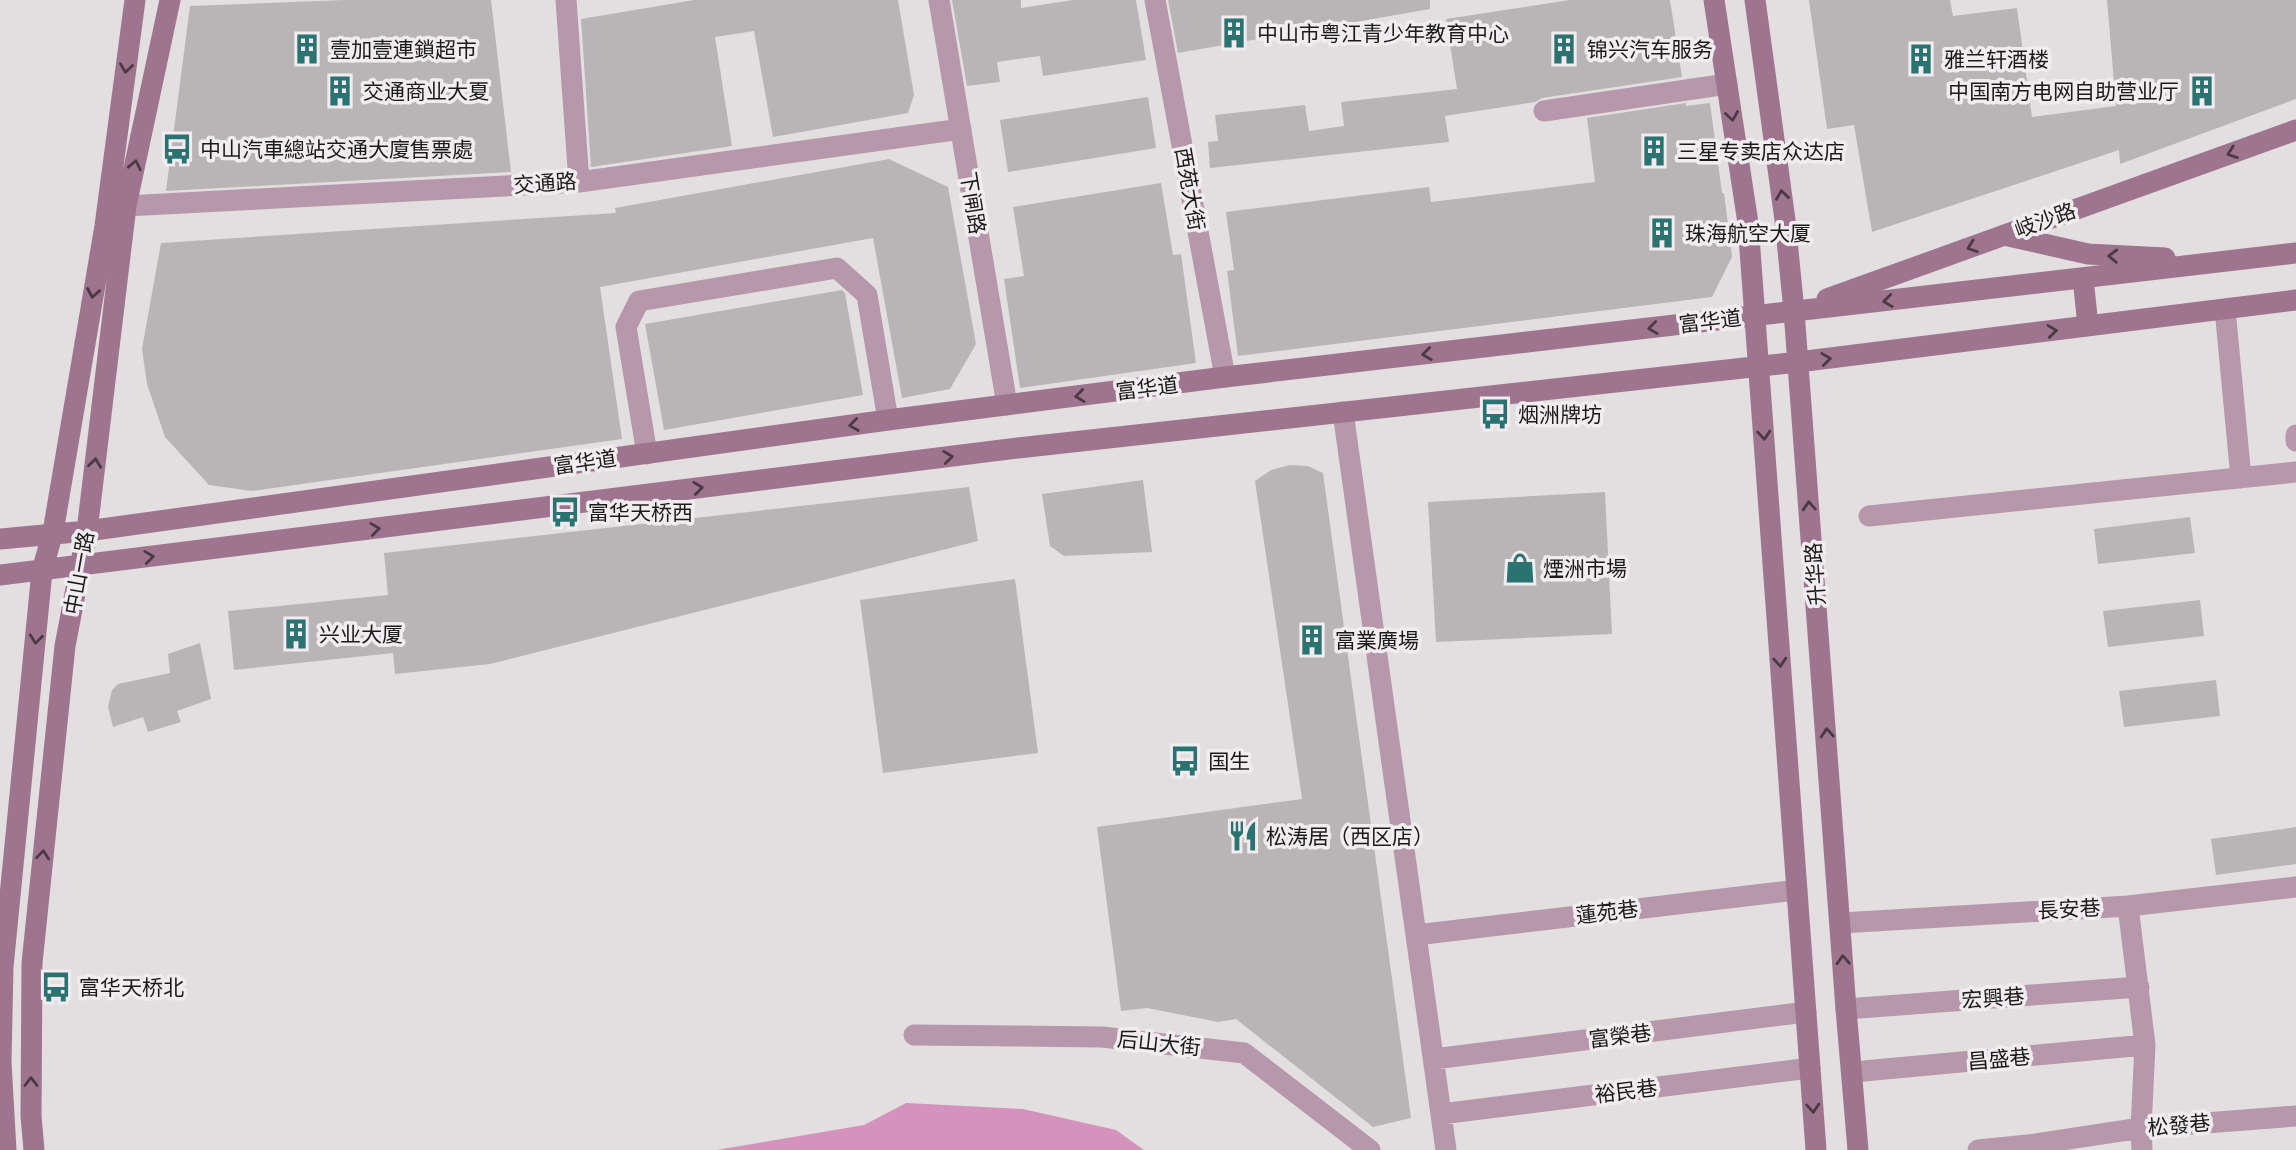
<svg xmlns="http://www.w3.org/2000/svg" width="2296" height="1150" font-family="Rubik,'Noto Sans SC',sans-serif">
<style>
.forest{fill:#d493bd}
.building{fill:#b9b5b7}
.lines{fill:none;stroke-linecap:round;stroke-linejoin:round}
.street{stroke:#b698aa;stroke-width:21}
.secondary{stroke:#9f748f;stroke-width:21}
.oneway{stroke:#493a43}
.labels{text-anchor:middle;dominant-baseline:central;stroke-width:7;stroke-linejoin:round;paint-order:stroke}
.poi-label{font-size:21px;fill:#1b1a1a;stroke:#f0ecef;text-anchor:start}
.street-label{font-size:21px;fill:#1b1a1a;stroke:#f0ecef}
</style>
<rect width="100%" height="100%" fill="#e3dfe1"/>
<path class="forest" d="M906,1103L1023,1109L1116,1130L1144,1150H716L864,1125Z"/>
<path class="building" d="M344,0H491L511,172L166,191L190,6Z
M694,0H898L914,95L908,113L773,137L754,31L715,37L732,146L591,167L581,19Z
M952,0H1021V8L1073,0H1136L1146,60L1043,76L1040,56L997,62L1000,82L967,86Z
M1168,0H1430V9L1178,53Z
M1570,0H1670L1682,77L1542,98L1535,102L1445,116L1449,142L1210,168L1208,142L1218,141L1215,115L1305,105L1309,131L1344,126L1341,102L1457,89L1446,19Z
M1809,0H1950L1953,16L2017,8L2032,117L2116,106L2107,0H2296V99L2120,164L2119,150L1872,232L1854,125L1827,129Z
M1148,97L1156,148L1008,172L1000,120Z
M1686,103V106L1710,103L1722,193H1724L1732,257L1712,297L1238,356L1227,271L1234,270L1226,212L1429,187L1431,202L1595,182L1587,118Z
M889,159L948,187L976,344L950,389L902,398L873,238L600,287L622,439L252,491L209,485L165,437L147,384L142,349L161,243L616,213L615,208Z
M1161,183L1173,255L1181,254L1196,363L1020,388L1004,279L1024,276L1013,207Z
M842,290L845,293L863,395L664,430L645,324Z
M1290,465L1308,466L1323,473L1411,1118L1373,1127L1236,1019L1218,1022L1147,1008L1121,1011L1097,827L1302,799L1255,481L1271,470Z
M1143,480L1152,552L1064,556L1050,546L1042,494Z
M969,487L978,541L490,664L395,674L393,653L234,670L228,611L388,595L384,553Z
M1605,492L1612,634L1436,642L1428,502Z
M2190,517L2195,553L2098,564L2094,529Z
M1015,579L1038,753L883,773L860,600Z
M2200,600L2204,636L2108,647L2103,611Z
M200,643L211,699L177,711L181,722L148,732L143,717L113,727L108,707L112,690L118,684L170,673L168,654Z
M2216,680L2220,716L2124,727L2119,691Z
M2296,827V864L2216,875L2211,839Z"/>
<g class="lines">
<path class="street" d="M566,0L579,182
M939,0L1007,405
M1155,0L1225,377
M1544,111L1727,84
M126,206L579,182L961,129
M2225,309L2241,478
M1343,412L1446,1150
M2296,435V441
M647,454L626,327L639,301L837,268L867,295L888,420
M1869,516L2296,472
M2128,906L2145,1045L2141,1128L2142,1150
M1841,923L2128,906L2296,887
M1416,935L1797,890
M1846,1009L2139,987
M914,1035L1102,1037L1244,1053L1370,1150
M1434,1059L1806,1012
M1853,1072L2145,1045
M1441,1114L1810,1068
M1978,1150L2036,1144L2141,1128L2296,1116"/>
<path class="secondary" d="M1714,0L1748,223L1816,1150
M1755,0L1785,220L1794,311L1846,1009L1858,1150
M2004,235L2088,254L2165,258
M2083,278L2088,326
M1827,299L2296,130
M0,539L87,531L888,420L1225,377L2296,253
M0,575L1018,448L1798,362L2296,300
M6,1150L1,1062L3,967L42,571L53,532L105,226L135,0
M34,1150L31,1116L32,963L65,646L87,531L126,206L170,0"/>
</g>
<defs><path id="oneway-chevron" d="M-2-3.5L2.5 0L-2 3.5" fill="none" stroke-width="1.6" stroke-linecap="round" stroke-linejoin="round" transform="scale(1.75)"/></defs>
<g class="oneway">
<use href="#oneway-chevron" transform="translate(126 68) rotate(98)"/>
<use href="#oneway-chevron" transform="translate(1732 116) rotate(81)"/>
<use href="#oneway-chevron" transform="translate(2232 153) rotate(160)"/>
<use href="#oneway-chevron" transform="translate(135 165) rotate(-78)"/>
<use href="#oneway-chevron" transform="translate(1782 195) rotate(-98)"/>
<use href="#oneway-chevron" transform="translate(1972 247) rotate(160)"/>
<use href="#oneway-chevron" transform="translate(2113 256) rotate(-178)"/>
<use href="#oneway-chevron" transform="translate(93 293) rotate(100)"/>
<use href="#oneway-chevron" transform="translate(1888 301) rotate(173)"/>
<use href="#oneway-chevron" transform="translate(1653 328) rotate(173)"/>
<use href="#oneway-chevron" transform="translate(2052 331) rotate(-7)"/>
<use href="#oneway-chevron" transform="translate(1427 354) rotate(173)"/>
<use href="#oneway-chevron" transform="translate(1826 359) rotate(-7)"/>
<use href="#oneway-chevron" transform="translate(1080 396) rotate(173)"/>
<use href="#oneway-chevron" transform="translate(854 425) rotate(172)"/>
<use href="#oneway-chevron" transform="translate(1764 435) rotate(86)"/>
<use href="#oneway-chevron" transform="translate(948 457) rotate(-7)"/>
<use href="#oneway-chevron" transform="translate(95 463) rotate(-83)"/>
<use href="#oneway-chevron" transform="translate(698 488) rotate(-7)"/>
<use href="#oneway-chevron" transform="translate(1809 506) rotate(-94)"/>
<use href="#oneway-chevron" transform="translate(375 529) rotate(-7)"/>
<use href="#oneway-chevron" transform="translate(149 557) rotate(-7)"/>
<use href="#oneway-chevron" transform="translate(36 639) rotate(96)"/>
<use href="#oneway-chevron" transform="translate(1780 662) rotate(86)"/>
<use href="#oneway-chevron" transform="translate(1827 733) rotate(-94)"/>
<use href="#oneway-chevron" transform="translate(43 855) rotate(-84)"/>
<use href="#oneway-chevron" transform="translate(1843 960) rotate(-93)"/>
<use href="#oneway-chevron" transform="translate(31 1082) rotate(-90)"/>
<use href="#oneway-chevron" transform="translate(1813 1108) rotate(86)"/>
</g>
<defs>
<g id="building-bare" transform="scale(2.415)"><path d="M-4-6H4V6H1V3H-1V6H-4ZM-2.5-4.3h1.7v1.8h-1.7ZM.8-4.3h1.7v1.8H.8ZM-2.5-1h1.7V.8h-1.7ZM.8-1h1.7V.8H.8Z" fill="#2a7370" stroke="#f0ecef" stroke-width="2.5" paint-order="stroke"/></g>
<g id="bus-bare" transform="scale(2.415)"><path d="M-5-6H5V4H4V6H2V4H-2V6H-4V4H-5ZM-3.5-4V0h7V-4ZM-3.5 1.2v1.5H-2V1.2ZM2 1.2v1.5H3.5V1.2Z" fill="#2a7370" stroke="#f0ecef" stroke-width="2.5" paint-order="stroke"/></g>
<g id="shop-bare" transform="scale(2.415)"><path d="M-5-2.5h2.3a2.7 3.5 0 0 1 5.4 0H5L5.5 6h-11ZM-1.5-2.5h3a1.5 2.3 0 0 0-3 0Z" fill="#2a7370" stroke="#f0ecef" stroke-width="2.5" paint-order="stroke"/></g>
<g id="restaurant-bare" transform="scale(2.415)"><path d="M-5-6h1v4h1v-4h1v4h1v-4h1v5L-1.5 .5V6h-2V.5L-5-1ZM5-6V6H3V1.5H1.5Q1.5-4 5-6Z" fill="#2a7370" stroke="#f0ecef" stroke-width="2.5" paint-order="stroke"/></g>
</defs>
<g fill-rule="evenodd">
<use href="#building-bare" x="1234" y="33"/>
<use href="#building-bare" x="307" y="49"/>
<use href="#building-bare" x="1564" y="49"/>
<use href="#building-bare" x="1921" y="59"/>
<use href="#building-bare" x="340" y="91"/>
<use href="#building-bare" x="2202" y="91"/>
<use href="#bus-bare" x="177" y="149"/>
<use href="#building-bare" x="1654" y="151"/>
<use href="#building-bare" x="1662" y="233"/>
<use href="#bus-bare" x="1495" y="414"/>
<use href="#bus-bare" x="565" y="512"/>
<use href="#shop-bare" x="1520" y="568"/>
<use href="#building-bare" x="296" y="634"/>
<use href="#building-bare" x="1312" y="640"/>
<use href="#bus-bare" x="1185" y="761"/>
<use href="#restaurant-bare" x="1243" y="836"/>
<use href="#bus-bare" x="56" y="987"/>
</g>
<g class="labels">
<g class="poi-label">
<text x="1257" y="33">中山市粤江青少年教育中心</text>
<text x="330" y="49">壹加壹連鎖超市</text>
<text x="1587" y="49">锦兴汽车服务</text>
<text x="1944" y="59">雅兰轩酒楼</text>
<text x="363" y="91">交通商业大夏</text>
<text x="2179" y="91" text-anchor="end">中国南方电网自助营业厅</text>
<text x="200" y="149">中山汽車總站交通大廈售票處</text>
<text x="1677" y="151">三星专卖店众达店</text>
<text x="1685" y="233">珠海航空大厦</text>
<text x="1518" y="414">烟洲牌坊</text>
<text x="588" y="512">富华天桥西</text>
<text x="1543" y="568">煙洲市場</text>
<text x="319" y="634">兴业大厦</text>
<text x="1335" y="640">富業廣場</text>
<text x="1208" y="761">国生</text>
<text x="1266" y="836">松涛居（西区店）</text>
<text x="79" y="987">富华天桥北</text>
</g>
<g class="street-label">
<text transform="translate(545 183) rotate(-4)">交通路</text>
<text transform="translate(1190 189) rotate(80)">西苑大街</text>
<text transform="translate(973 203) rotate(81)">下闸路</text>
<text transform="translate(2045 220) rotate(-20)">岐沙路</text>
<text transform="translate(1710 321) rotate(-7)">富华道</text>
<text transform="translate(1147 388) rotate(-7)">富华道</text>
<text transform="translate(585 462) rotate(-8)">富华道</text>
<text transform="translate(79 573) rotate(-80)">中山一路</text>
<text transform="translate(1815 574) rotate(-94)">升华路</text>
<text transform="translate(2069 909) rotate(-3)">長安巷</text>
<text transform="translate(1607 912) rotate(-7)">蓮苑巷</text>
<text transform="translate(1993 998) rotate(-4)">宏興巷</text>
<text transform="translate(1620 1036) rotate(-7)">富榮巷</text>
<text transform="translate(1159 1043) rotate(6)">后山大街</text>
<text transform="translate(1999 1059) rotate(-5)">昌盛巷</text>
<text transform="translate(1626 1091) rotate(-7)">裕民巷</text>
<text transform="translate(2179 1125) rotate(-5)">松發巷</text>
</g>
</g>
</svg>
